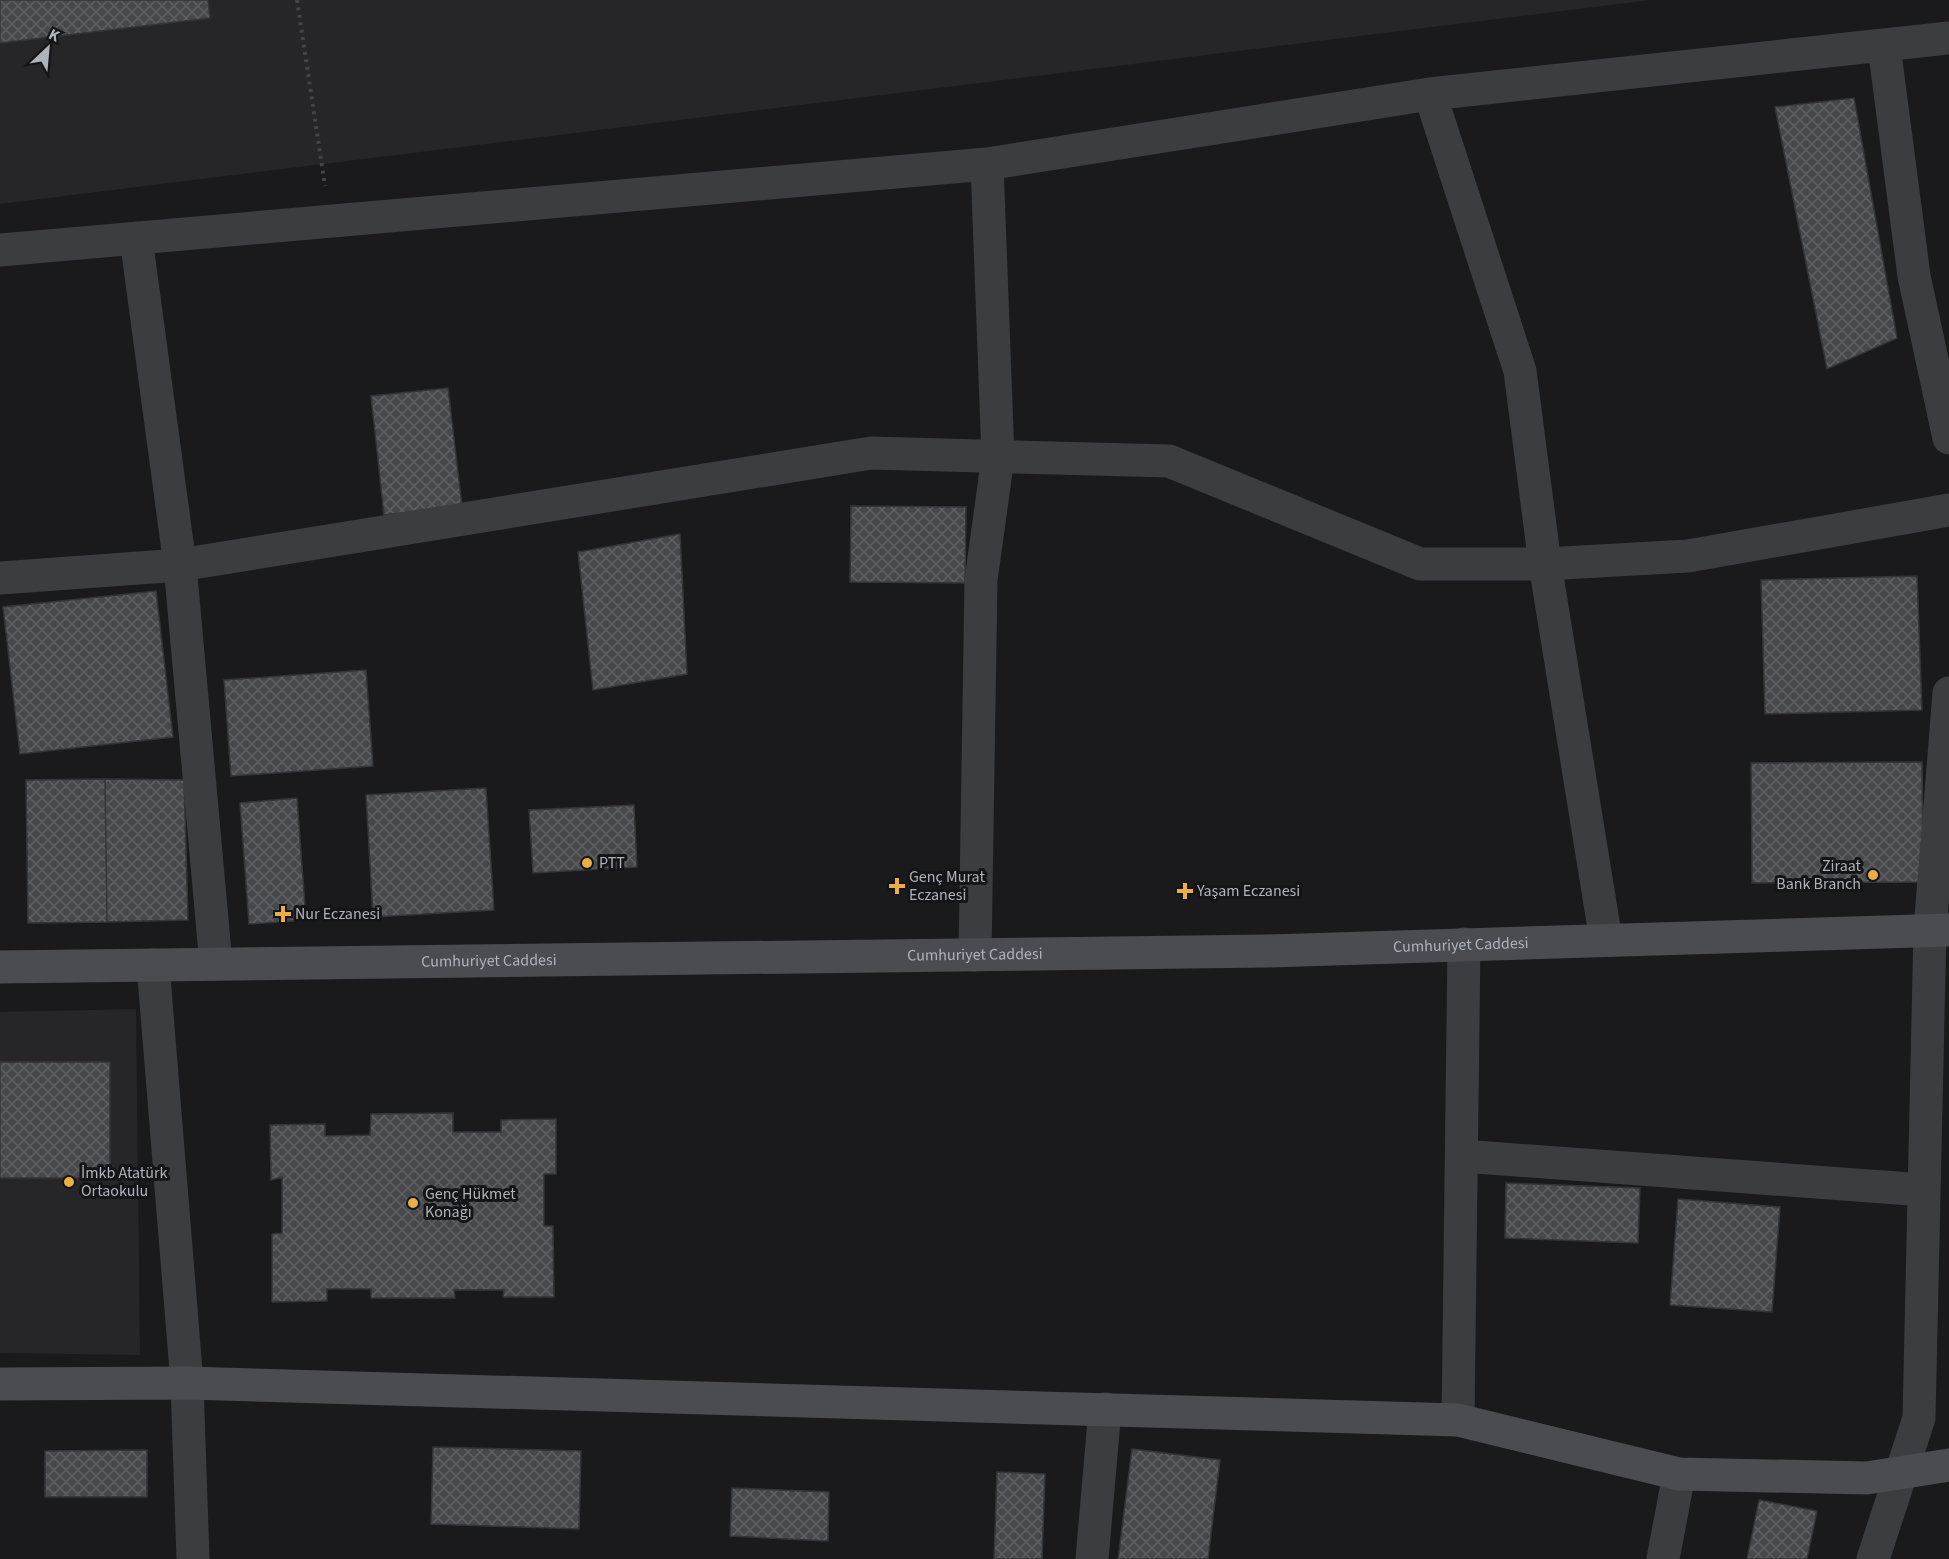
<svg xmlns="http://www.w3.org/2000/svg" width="1949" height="1559" font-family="'Source Sans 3',sans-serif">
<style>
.built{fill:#262629}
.building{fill:url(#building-cross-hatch);stroke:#343538;stroke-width:1.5}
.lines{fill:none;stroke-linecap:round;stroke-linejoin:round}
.path{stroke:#424448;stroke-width:4;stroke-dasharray:3 4.5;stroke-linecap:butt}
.street{stroke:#3b3d41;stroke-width:33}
.secondary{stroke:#4a4c51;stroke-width:33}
.poi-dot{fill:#eaae45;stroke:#151518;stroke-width:2}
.labels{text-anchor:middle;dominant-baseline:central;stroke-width:6;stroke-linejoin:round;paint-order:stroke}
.poi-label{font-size:16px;fill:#aeb2bb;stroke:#151518;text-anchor:start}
.street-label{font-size:16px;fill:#aeb2bb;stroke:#151518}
</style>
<defs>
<pattern id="building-cross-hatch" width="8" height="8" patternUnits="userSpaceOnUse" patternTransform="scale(1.5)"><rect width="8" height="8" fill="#47484c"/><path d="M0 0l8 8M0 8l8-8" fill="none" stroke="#5f6064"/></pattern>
</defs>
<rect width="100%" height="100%" fill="#1a1a1d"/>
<path class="built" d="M0,0H1651L0,204Z
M136,1009L140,1355L0,1353V1012Z"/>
<path class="building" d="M0,0H208L210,18L0,43Z
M1854,98L1897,338L1827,369L1775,107Z
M448,388L462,506L384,515L371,396Z
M851,506L966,507L965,583L850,582Z
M680,534L687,674L593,690L578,552Z
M1917,576L1922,710L1765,714L1761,580Z
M156,591L173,737L20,754L3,607Z
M366,670L373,766L231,776L224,680Z
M1922,762L1923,882L1752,883L1751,763Z
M105,779L184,780L188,920L107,922Z
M105,779L107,922L28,923L26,780Z
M486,788L494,910L373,917L366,795Z
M297,798L306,920L249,924L240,803Z
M634,805L637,867L533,873L529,810Z
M0,1062H110V1178H0Z
M453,1113V1132H501V1120L556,1119V1174H544V1226H553L554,1297H503L504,1290H454L455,1298H371V1289H327V1301L272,1302V1234L282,1233V1177L271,1180L270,1125L325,1124V1136L370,1135L371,1114Z
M1506,1183L1640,1188L1638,1243L1505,1238Z
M1678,1199L1780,1207L1772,1312L1670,1305Z
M433,1447L581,1451L579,1529L431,1524Z
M1132,1449L1220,1460L1208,1559H1118Z
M147,1450V1497H45V1451Z
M997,1472L1045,1474L1042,1559H994Z
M732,1488L829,1492L828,1541L730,1536Z
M1759,1500L1817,1511L1807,1559H1747Z"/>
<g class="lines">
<path class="path" d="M297,0L325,186"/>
<path class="street" d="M1884,46L1914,276L1949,438
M1430,94L1520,371L1545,564L1606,940
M136,238L180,565L216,964
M0,250L987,164L1430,94L1949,38
M0,578L180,565L871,453L1169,461L1420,564H1545L1688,556L1949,510
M975,955L981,580L998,457L987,164
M153,965L187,1383L193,1559
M1462,1156L1924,1190
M1458,1420L1464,944
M1092,1559L1105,1409
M1663,1559L1679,1474
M1873,1559L1919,1418L1930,930L1949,693"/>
<g class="secondary">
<path id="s1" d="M0,967L1267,951L1949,930"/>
<path d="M0,1384L187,1383L1458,1420L1679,1474L1867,1478L1949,1465"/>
</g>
</g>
<g class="poi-dot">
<circle cx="587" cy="863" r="6"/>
<circle cx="1873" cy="875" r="6"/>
<path d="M894 877h6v6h6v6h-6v6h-6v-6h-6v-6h6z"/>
<path d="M1182 882h6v6h6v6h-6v6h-6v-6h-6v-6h6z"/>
<path d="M280 905h6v6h6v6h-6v6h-6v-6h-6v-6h6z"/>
<circle cx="69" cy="1182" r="6"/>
<circle cx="413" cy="1203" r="6"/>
</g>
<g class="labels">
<g class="poi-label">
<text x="599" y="863">PTT</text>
<text x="1861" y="866" text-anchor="end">Ziraat<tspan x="1861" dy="18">Bank Branch</tspan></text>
<text x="909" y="877">Genç Murat<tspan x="909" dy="18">Eczanesi</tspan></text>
<text x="1197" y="891">Yaşam Eczanesi</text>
<text x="295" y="914">Nur Eczanesi</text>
<text x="81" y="1173">İmkb Atatürk<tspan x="81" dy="18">Ortaokulu</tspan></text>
<text x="425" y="1194">Genç Hükmet<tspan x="425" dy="18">Konağı</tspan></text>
</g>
<g class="street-label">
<text stroke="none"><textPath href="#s1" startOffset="1461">Cumhuriyet Caddesi</textPath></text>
<text stroke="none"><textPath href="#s1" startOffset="975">Cumhuriyet Caddesi</textPath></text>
<text stroke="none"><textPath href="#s1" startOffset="489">Cumhuriyet Caddesi</textPath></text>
</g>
</g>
<g transform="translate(48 48) rotate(26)" stroke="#151518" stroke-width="4.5" paint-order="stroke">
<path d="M0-4.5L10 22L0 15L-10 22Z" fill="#aeb2bb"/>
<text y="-9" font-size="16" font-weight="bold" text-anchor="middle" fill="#aeb2bb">K</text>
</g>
</svg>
